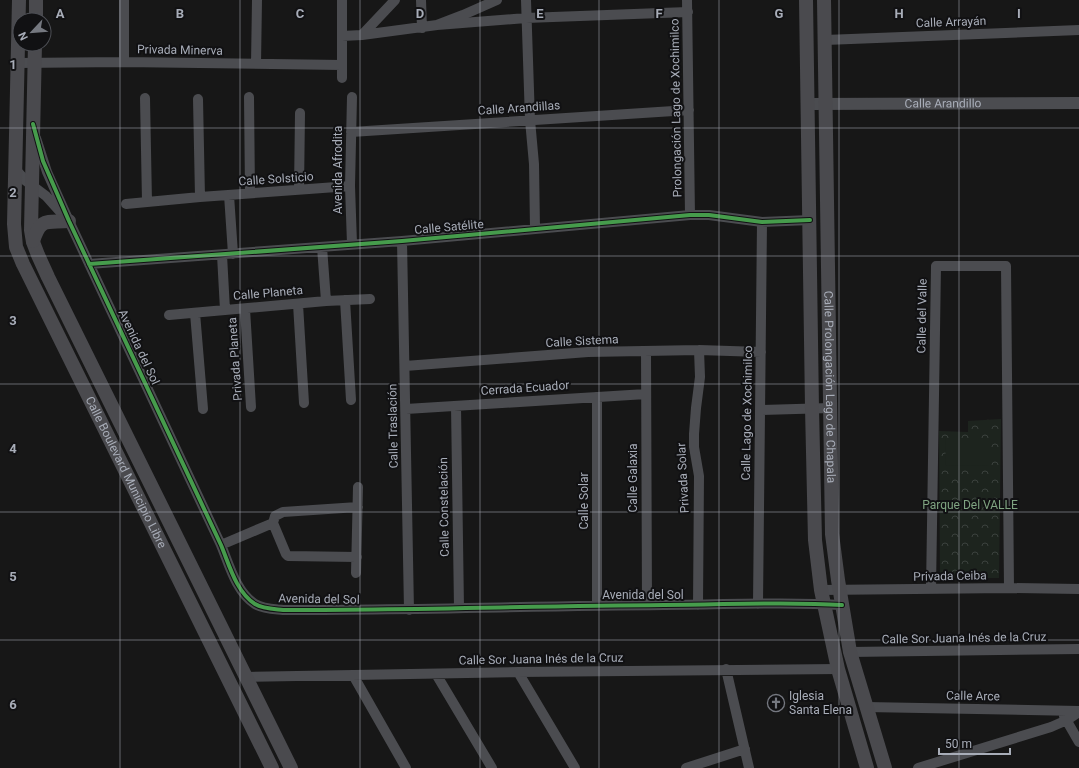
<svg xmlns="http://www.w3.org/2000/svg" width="1079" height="768" font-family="Roboto,sans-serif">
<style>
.park{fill:url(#park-crowns)}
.pitch{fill:#1d241e}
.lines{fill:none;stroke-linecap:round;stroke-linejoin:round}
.minor{stroke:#4b4c50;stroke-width:10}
.tertiary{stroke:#4b4c50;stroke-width:12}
.secondary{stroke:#4a4a4e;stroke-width:14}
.cycleway-casing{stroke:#111113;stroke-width:6}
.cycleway{stroke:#469c4c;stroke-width:4}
.grid{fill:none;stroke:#a8adb8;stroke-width:1;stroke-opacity:0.55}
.labels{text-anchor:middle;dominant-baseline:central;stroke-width:4;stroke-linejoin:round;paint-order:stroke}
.street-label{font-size:12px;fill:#a8adb8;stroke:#111113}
.park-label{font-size:12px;fill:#7fa381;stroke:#111113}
.poi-label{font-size:12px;fill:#a8adb8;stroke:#111113;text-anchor:start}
.grid-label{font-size:13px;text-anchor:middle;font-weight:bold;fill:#a8adb8;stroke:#111113;stroke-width:4;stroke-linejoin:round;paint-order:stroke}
</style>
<defs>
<pattern id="park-crowns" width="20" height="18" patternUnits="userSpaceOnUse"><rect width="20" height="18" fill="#1d241e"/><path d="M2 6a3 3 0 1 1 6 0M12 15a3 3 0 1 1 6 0" fill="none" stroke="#3b413d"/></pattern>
</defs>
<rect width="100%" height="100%" fill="#171717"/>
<path class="park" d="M1001,419L999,578H940L939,431L968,432V421Z"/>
<path class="pitch" d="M945,438H990V465L946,466Z"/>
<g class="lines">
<path class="minor" d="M421,0L422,28
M526,0L530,120L534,164L535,229
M687,0L690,215
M437,25L526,18L688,12
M362,35L395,0
M342,36L362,35L437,25L463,15L497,0
M825,40L1079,30
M124,62V0
M17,63L124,62L342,65
M256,64L257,0
M342,78V0
M249,97L250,193
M352,97L350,186L352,244
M145,98L147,202
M198,99L200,197
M351,132L689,110
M36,138L47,172L69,221L221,545C229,564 236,592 255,604C263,609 274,609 283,610C410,610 537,606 664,605C723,605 783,601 842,605
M15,169L26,181L46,196L63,215
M299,190L300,113
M229,195L233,254
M126,204L200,197L350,186
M402,241L409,610
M322,247L326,301
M222,255L225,310
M89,264L402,241L690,215H709L762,222L810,220
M345,300L351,400
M298,304L304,403
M245,309L251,407
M195,313L203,409
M169,315L326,301L370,299
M646,351L647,605
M405,366L588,352L699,350L761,352
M597,397V605
M456,406L459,608
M406,409L646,394
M760,410L830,408
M221,545L273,523
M357,557L288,556L286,554L273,523L275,516L283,512L358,507
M356,573L358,487
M931,589L936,266H1006L1009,588
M821,590L1009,588L1079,589
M758,604L762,222
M698,605L699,476L694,447V434L696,408L700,377L699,350
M850,652L1079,649
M726,669L749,768
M518,672L575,768
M436,674L492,768
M353,675L406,768
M246,677L518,672L838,669
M866,707L1079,711
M1064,716L1079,742
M686,768L745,749
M918,768L1051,727L1067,720L1079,712"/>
<path class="tertiary" id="s1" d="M808,104L1079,103"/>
<g class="secondary">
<path id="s2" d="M19,0L14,224L16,247L23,264L272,768"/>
<path d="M806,0L812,408L815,540L821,590L838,669L867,768"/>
<path id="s3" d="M824,0L832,534L838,580L850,652L885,768"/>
<path d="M36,20V0"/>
<path d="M35,44L31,230L33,242L38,255L48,277L291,768"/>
<path d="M33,241C41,217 46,223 69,221"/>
</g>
<g class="cycleway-casing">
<path id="cycleway" d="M33,124L43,161L69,221L221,545C229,564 236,592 255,604C263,609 274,609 283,610C410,610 537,606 664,605C723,605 783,601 842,605
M89,264L402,241L690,215H709L762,222L810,220"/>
</g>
<use href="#cycleway" class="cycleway"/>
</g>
<path class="grid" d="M120,0V768M240,0V768M360,0V768M480,0V768M599,0V768M719,0V768M839,0V768M959,0V768M0,128H1079M0,256H1079M0,384H1079M0,512H1079M0,640H1079"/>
<defs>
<g id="church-ring" transform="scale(0.9)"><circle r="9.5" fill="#111113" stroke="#757880" stroke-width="1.5"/><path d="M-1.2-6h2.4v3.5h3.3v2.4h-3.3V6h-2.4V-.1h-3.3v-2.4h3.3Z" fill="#757880"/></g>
</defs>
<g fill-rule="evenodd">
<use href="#church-ring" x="776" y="703"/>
</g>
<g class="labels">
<g class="street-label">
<text transform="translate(951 22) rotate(-2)">Calle Arrayán</text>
<text transform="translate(180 50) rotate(1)">Privada Minerva</text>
<text stroke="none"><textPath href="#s1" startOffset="135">Calle Arandillo</textPath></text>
<text transform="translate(519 108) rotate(-4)">Calle Arandillas</text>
<text transform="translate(676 108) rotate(-91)">Prolongación Lago de Xochimilco</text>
<text transform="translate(338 170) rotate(-90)">Avenida Afrodita</text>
<text transform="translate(276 179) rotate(-4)">Calle Solsticio</text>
<text transform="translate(449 227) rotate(-5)">Calle Satélite</text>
<text transform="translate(268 293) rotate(-5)">Calle Planeta</text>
<text transform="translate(922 316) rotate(-89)">Calle del Valle</text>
<text transform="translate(582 341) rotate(-3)">Calle Sistema</text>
<text transform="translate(139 347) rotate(65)">Avenida del Sol</text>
<text transform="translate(235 359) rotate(-94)">Privada Planeta</text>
<text stroke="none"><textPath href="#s3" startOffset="387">Calle Prolongación Lago de Chapala</textPath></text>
<text transform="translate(525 388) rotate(-4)">Cerrada Ecuador</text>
<text transform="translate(747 413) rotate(-89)">Calle Lago de Xochimilco</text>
<text transform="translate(393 426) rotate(-91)">Calle Traslación</text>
<text stroke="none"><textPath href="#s2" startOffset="498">Calle Boulevard Municipio Libre</textPath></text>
<text transform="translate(633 478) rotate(-90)">Calle Galaxia</text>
<text transform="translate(683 478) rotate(-93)">Privada Solar</text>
<text transform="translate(584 501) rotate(-90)">Calle Solar</text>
<text transform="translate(444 507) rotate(-91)">Calle Constelación</text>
<text transform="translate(950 576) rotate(-1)">Privada Ceiba</text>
<text x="643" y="595">Avenida del Sol</text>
<text transform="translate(319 599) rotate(1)">Avenida del Sol</text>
<text transform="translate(964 638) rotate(-1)">Calle Sor Juana Inés de la Cruz</text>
<text transform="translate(541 659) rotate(-1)">Calle Sor Juana Inés de la Cruz</text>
<text transform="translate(973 696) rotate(1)">Calle Arce</text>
</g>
<g class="park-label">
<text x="970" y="505">Parque Del VALLE</text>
</g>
<g class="poi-label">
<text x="789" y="696">Iglesia<tspan x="789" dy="14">Santa Elena</tspan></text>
</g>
</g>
<g class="grid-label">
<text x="60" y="18">A</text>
<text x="180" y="18">B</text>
<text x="300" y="18">C</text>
<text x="420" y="18">D</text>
<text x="540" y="18">E</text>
<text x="659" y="18">F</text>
<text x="779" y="18">G</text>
<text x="899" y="18">H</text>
<text x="1019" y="18">I</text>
<text x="13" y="69">1</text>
<text x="13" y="197">2</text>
<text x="13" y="325">3</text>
<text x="13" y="453">4</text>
<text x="13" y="581">5</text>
<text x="13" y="709">6</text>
</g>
<g transform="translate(32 32) rotate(244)"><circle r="19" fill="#111113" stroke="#4d4f55"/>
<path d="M0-3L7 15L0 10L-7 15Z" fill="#757880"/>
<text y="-6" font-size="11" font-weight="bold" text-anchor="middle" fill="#a8adb8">N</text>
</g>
<path d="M939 748v6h71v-6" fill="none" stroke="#a8adb8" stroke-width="2"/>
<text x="945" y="748" font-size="12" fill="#a8adb8" stroke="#111113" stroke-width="3" paint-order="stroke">50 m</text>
</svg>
